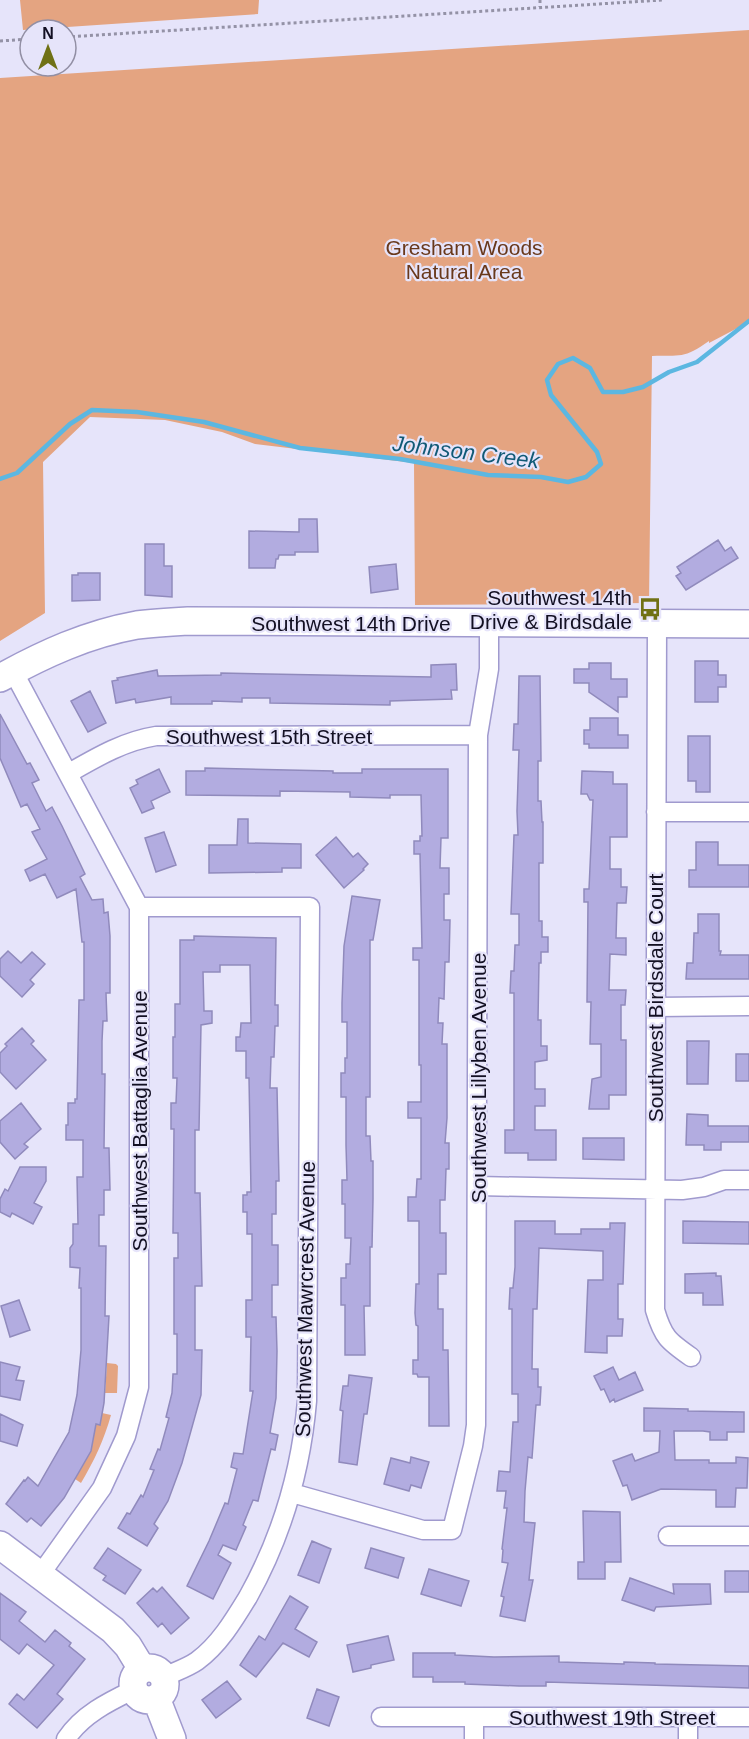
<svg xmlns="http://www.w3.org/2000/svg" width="749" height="1739" font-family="Arial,sans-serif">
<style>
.green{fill:#e4a481}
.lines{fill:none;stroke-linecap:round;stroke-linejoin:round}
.stream{stroke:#5cb7e1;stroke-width:4.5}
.building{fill:#b2ace0;stroke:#908abc;stroke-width:1.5}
.street-casing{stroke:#a09ace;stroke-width:21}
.secondary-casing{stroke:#a09ace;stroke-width:30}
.path{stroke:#9492a6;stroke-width:3;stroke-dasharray:3 3;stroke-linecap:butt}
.street{stroke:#fff;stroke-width:18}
.secondary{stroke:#fff;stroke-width:27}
.labels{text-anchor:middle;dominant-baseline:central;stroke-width:4.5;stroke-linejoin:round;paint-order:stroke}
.park-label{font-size:21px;fill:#69381b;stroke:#e6e4fa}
.poi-label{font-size:21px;fill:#131023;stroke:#e6e4fa;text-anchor:end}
.street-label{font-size:21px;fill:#131023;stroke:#e6e4fa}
.water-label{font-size:22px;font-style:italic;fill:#115a76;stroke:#e6e4fa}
</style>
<rect width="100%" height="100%" fill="#e6e4fa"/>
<path class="green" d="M20,0H259L258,14L23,30Z
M749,30V322L709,343V341C684,359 680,355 652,356L649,603L415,605L414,463L255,444L222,432L165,420L90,417L43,462L45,613L0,641V78Z
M107,1363L116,1364L118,1366L117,1393H105Z
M102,1413L111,1415C104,1440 94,1461 81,1483L75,1479L69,1434L93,1438L96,1424L100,1425Z"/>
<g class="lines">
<path class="stream" d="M0,479L17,473L70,424L92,410L137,412L204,422L300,448L400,459L488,475L541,477L568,482L586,477L601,464L597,452L551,395L547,380L558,364L573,358L590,368L603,392H623L643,387L669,372L697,362L749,321"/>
</g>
<path class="building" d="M299,519H317L318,552H295V555H279L278,559H276L275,568H249V531L299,532Z
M718,540L725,551L731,547L738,558L686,590L676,576L681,573L677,567Z
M145,544H164V566H172V597L145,595Z
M396,564L398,589L371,593L369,567Z
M78,573H100V600L72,601V575H78Z
M695,661H718V675H726V687H718V702H695Z
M589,663H611V679H627V697H618V712L589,692V683H574V669H589Z
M456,664L457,690H451L452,699L390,701V705L270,703V698H242V702L212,701V704H171V697L136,703L135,699L116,703L112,681L118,680L117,678L157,670L158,676L221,675V673L431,677V665Z
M519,676H540L541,761H538V801H541L542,822H543V863H539V921H542V937H548V952H541V963H539L538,1020H541V1046H547V1060L535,1062V1089H545V1106H535V1130H556V1160H528V1153H505V1130H514V993H510L511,971H514L515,945H519V914H511L514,835H518L517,811L519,750H513L514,724H518Z
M90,691L106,723L88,732L71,701Z
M0,714L27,764L30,763L39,780L32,783L46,811L52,807L62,826L85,874L80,877L92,900L103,899L104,913L108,912L110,936V993H106L107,1021H103L102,1041V1074H105L104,1148H109L110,1190H104V1215H99V1246H106L105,1316H109L104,1403L100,1425L96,1424L91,1451L64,1498L41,1526L31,1518L27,1522L6,1504L24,1480L25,1481L28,1477L38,1486L69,1432L77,1395L81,1350V1288H79L80,1268L70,1267V1248L73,1244V1224H78L77,1177H83V1140H66V1125H68V1103H75V1099H77L79,1000H84V942H82L76,889L57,898L45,874L30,881L25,870L47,859L32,832L40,829L27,804L21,807L0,758Z
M590,718H618V735H628V748H589V744H584V730H590Z
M688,736H710V792H696V781H688Z
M205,768L333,771V773H362V769H448V838H441L440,868H449V894H444V920H450L449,962H445L444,999L439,998L438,1023H443L442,1044H447V1118L445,1143H449V1169H446L445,1200H440V1233H446V1274H438V1309H443V1350H448L449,1426H429V1377H418L417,1374H413V1360H418V1326L416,1325L415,1313L416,1284H419V1221H408V1197H416L417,1179H421V1118H408V1102H421V1065H419V960H413V948H422L420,854H414V841H420V836H422L421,795H390V798L350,797V792L280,791V796L186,795V771H205Z
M159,769L170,792L151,801L154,808L142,813L130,788L138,784L136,780Z
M582,771L613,772V784H627V837H610V869H621V887H627L626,903H617L616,938H626V955L610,954L609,990H626L625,1005H621V1040H626V1095H609V1109H589L592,1079L601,1077V1044H590L591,1002H587L588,902H584V889H589L593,800H590L587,794H581Z
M238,819H248V843L301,844V868H282V872L209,873V845H237Z
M164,832L176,865L156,872L145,838Z
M336,837L353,857L358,853L368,864L363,869L364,870L344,888L316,855Z
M696,842H718V865H749V887H689V870H696Z
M352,896L380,900L373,940H370V1097H366V1136H370L371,1161H373V1199L372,1247H370V1306H364L365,1355H345V1305H341V1278H346V1264H350L351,1238H345V1204H342V1180H347L346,1145V1097H341V1073H345V1058H347V1022H342V1003L344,946Z
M698,914H719V951H721L720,955H749V979H686L687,963H693L694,933H698Z
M194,936L276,938L275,1005H278V1026H275L274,1057H271L270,1088H277L279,1181H276V1214H272V1245H278V1285H272V1317H276L277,1351L276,1398L270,1433L278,1435L275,1450L271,1449L258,1501L253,1500L243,1525L246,1527L236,1550L223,1545L218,1555L231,1563L213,1599L187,1586L209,1541L225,1503L228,1504L237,1469L231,1467L234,1453L243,1454L253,1391H250L251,1337H246V1300H252V1234H247V1212H243V1195H247V1192H251L249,1078H246V1051H236V1037H240L241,1023H251L250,965H220V972H203L204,1011H212V1023L201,1025L199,1130H195V1193H200L202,1286H195V1350H202L201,1395L182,1463L168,1501L154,1524L158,1528L147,1546L118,1528L127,1513L130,1514L141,1495L143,1497L154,1470L150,1469L158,1449L160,1450L169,1418L166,1417L172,1393L173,1374H177V1334H174V1258H178V1233H173L174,1129H171V1103H176L177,1078H173V1037H175V1004H180V940H194Z
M8,951L21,963L32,952L45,964L30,980L34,984L22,997L0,976V959Z
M22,1028L34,1041L31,1044L46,1060L16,1089L0,1072V1053L7,1046L5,1044Z
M687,1041H709L708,1084H687Z
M736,1054H749V1081H736Z
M21,1103L41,1129L24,1144L28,1147L15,1159L0,1142V1121Z
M687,1114L708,1115V1126H749V1142H721V1150H704V1145H686Z
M583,1138H624V1160L583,1159Z
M20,1167H46V1181L34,1203L42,1207L33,1224L12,1213L10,1217L0,1212V1199L5,1189L8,1191Z
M515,1221H555V1234H581V1229H610V1223H625L623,1284H618V1319H623L622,1336H607V1353L585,1352L588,1280H603V1251L539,1248L537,1309H533L532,1369H538V1387H541L540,1405H536L532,1458L528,1457L525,1491L524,1522L535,1523L529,1580H533L525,1621L500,1616L504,1597L501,1596L508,1563L502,1562L503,1550L502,1549L507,1508H504L506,1491H497L499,1471L510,1472L513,1422H518V1394H512V1309H509L510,1288H513L515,1267Z
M683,1221L749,1222V1244L683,1243Z
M716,1273V1276H721L723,1305H703V1293H685V1274Z
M19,1300L30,1330L10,1337L1,1306Z
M0,1362L20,1367L16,1380L24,1381L20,1400L0,1396Z
M613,1367L619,1380L635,1372L643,1390L615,1402L614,1399L610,1402L604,1389L601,1390L594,1376Z
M349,1375L372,1378L367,1414H364L357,1465L339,1462L343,1411L340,1410L343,1386H348Z
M644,1408L688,1409V1411L744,1412V1432H727V1440H710V1432L703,1431H674L675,1460H709V1463H736V1457L748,1458L747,1488H736L735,1507H716V1490L661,1489L632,1500L627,1485L623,1486L613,1461L632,1454L635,1461L659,1452L660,1431H644Z
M0,1414L23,1425L17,1446L0,1441Z
M411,1457L429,1462L421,1488L411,1485L409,1491L384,1484L391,1458L410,1463Z
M583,1511L620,1512L621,1562H605V1579H578V1562H584Z
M312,1541L331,1549L319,1583L298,1575Z
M108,1548L141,1570L125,1594L103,1580L106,1576L94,1568Z
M371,1548L404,1558L398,1578L365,1568Z
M429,1569L469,1581L461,1606L421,1594Z
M725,1571H749V1592H725Z
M630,1578L674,1594L673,1584H710L711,1604L656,1607L654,1611L622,1600Z
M162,1587L189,1618L171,1634L162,1623L158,1627L137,1603L153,1588L157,1592Z
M0,1593L26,1612L19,1621L45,1642L55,1630L71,1643L69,1646L85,1659L57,1694L63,1699L37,1728L9,1704L17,1694L24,1700L54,1665L27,1644L19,1654L0,1639Z
M290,1596L308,1607L295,1629L317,1642L309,1657L283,1643L256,1677L240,1665L259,1636L265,1640Z
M388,1636L394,1660L371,1665V1668L353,1672L347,1645Z
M413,1653H455V1655L494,1657L559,1656V1662L624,1664V1662L655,1663V1664L749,1666V1688L546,1682V1686H519L465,1684V1682H433V1677H413Z
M227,1681L241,1699L216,1718L202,1700Z
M317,1689L339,1697L329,1726L307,1718Z"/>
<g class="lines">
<g class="street-casing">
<path id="street" d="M657,624L655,1310C663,1337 668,1341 691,1357
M13,671L139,907V1387L126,1436L102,1488L40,1575
M69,773C97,757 124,741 156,736L478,735
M656,812H749
M139,907H310L307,1401C301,1471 282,1536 248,1597C234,1620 219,1645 197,1661C187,1668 174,1672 164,1677
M656,1007L749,1006
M478,1186L682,1190L704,1187L724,1180H749
M292,1493L423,1530H452L473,1446L476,1425L478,735L489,669V623
M668,1536H749
M381,1717H749
M66,1739C82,1715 108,1702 133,1690
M474,1739V1717
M688,1739V1717"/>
</g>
<g class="secondary-casing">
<path id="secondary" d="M0,678C44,654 87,634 137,625C154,623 171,622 188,621L749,624
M0,1545L113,1630L128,1646L142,1669
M133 1684a16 16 0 1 1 32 0a16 16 0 1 1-32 0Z
M156,1698L172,1739"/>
</g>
<path class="path" d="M540,0V7
M66,37L663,0
M0,41L30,39"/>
<use href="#street" class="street"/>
<use href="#secondary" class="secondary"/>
</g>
<defs>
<g id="bus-bare" transform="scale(1.8)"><path d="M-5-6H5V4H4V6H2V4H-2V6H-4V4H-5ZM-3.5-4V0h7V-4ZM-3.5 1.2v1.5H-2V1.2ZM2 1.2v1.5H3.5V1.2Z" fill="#707115" stroke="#e6e4fa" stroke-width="2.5" paint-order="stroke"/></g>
</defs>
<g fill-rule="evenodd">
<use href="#bus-bare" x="650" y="609"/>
</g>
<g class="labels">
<g class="park-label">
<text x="464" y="247">Gresham Woods<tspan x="464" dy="24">Natural Area</tspan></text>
</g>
<g class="poi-label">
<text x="632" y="597">Southwest 14th<tspan x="632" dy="24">Drive &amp; Birdsdale</tspan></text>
</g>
<g class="street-label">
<text x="351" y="623">Southwest 14th Drive</text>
<text x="269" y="736">Southwest 15th Street</text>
<text transform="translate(655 998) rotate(-90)">Southwest Birdsdale Court</text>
<text transform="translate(478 1078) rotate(-90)">Southwest Lillyben Avenue</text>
<text transform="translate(139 1121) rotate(-90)">Southwest Battaglia Avenue</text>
<text transform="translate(305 1299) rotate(-89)">Southwest Mawrcrest Avenue</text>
<text x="612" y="1717">Southwest 19th Street</text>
</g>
<g class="water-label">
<text transform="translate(466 452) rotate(7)">Johnson Creek</text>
</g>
</g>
<g transform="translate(48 48)"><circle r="28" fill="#e6e4fa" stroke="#928fa4" stroke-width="1.5"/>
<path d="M0-4.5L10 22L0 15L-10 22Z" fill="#707115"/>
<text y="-9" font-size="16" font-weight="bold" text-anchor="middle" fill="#131023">N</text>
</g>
</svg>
